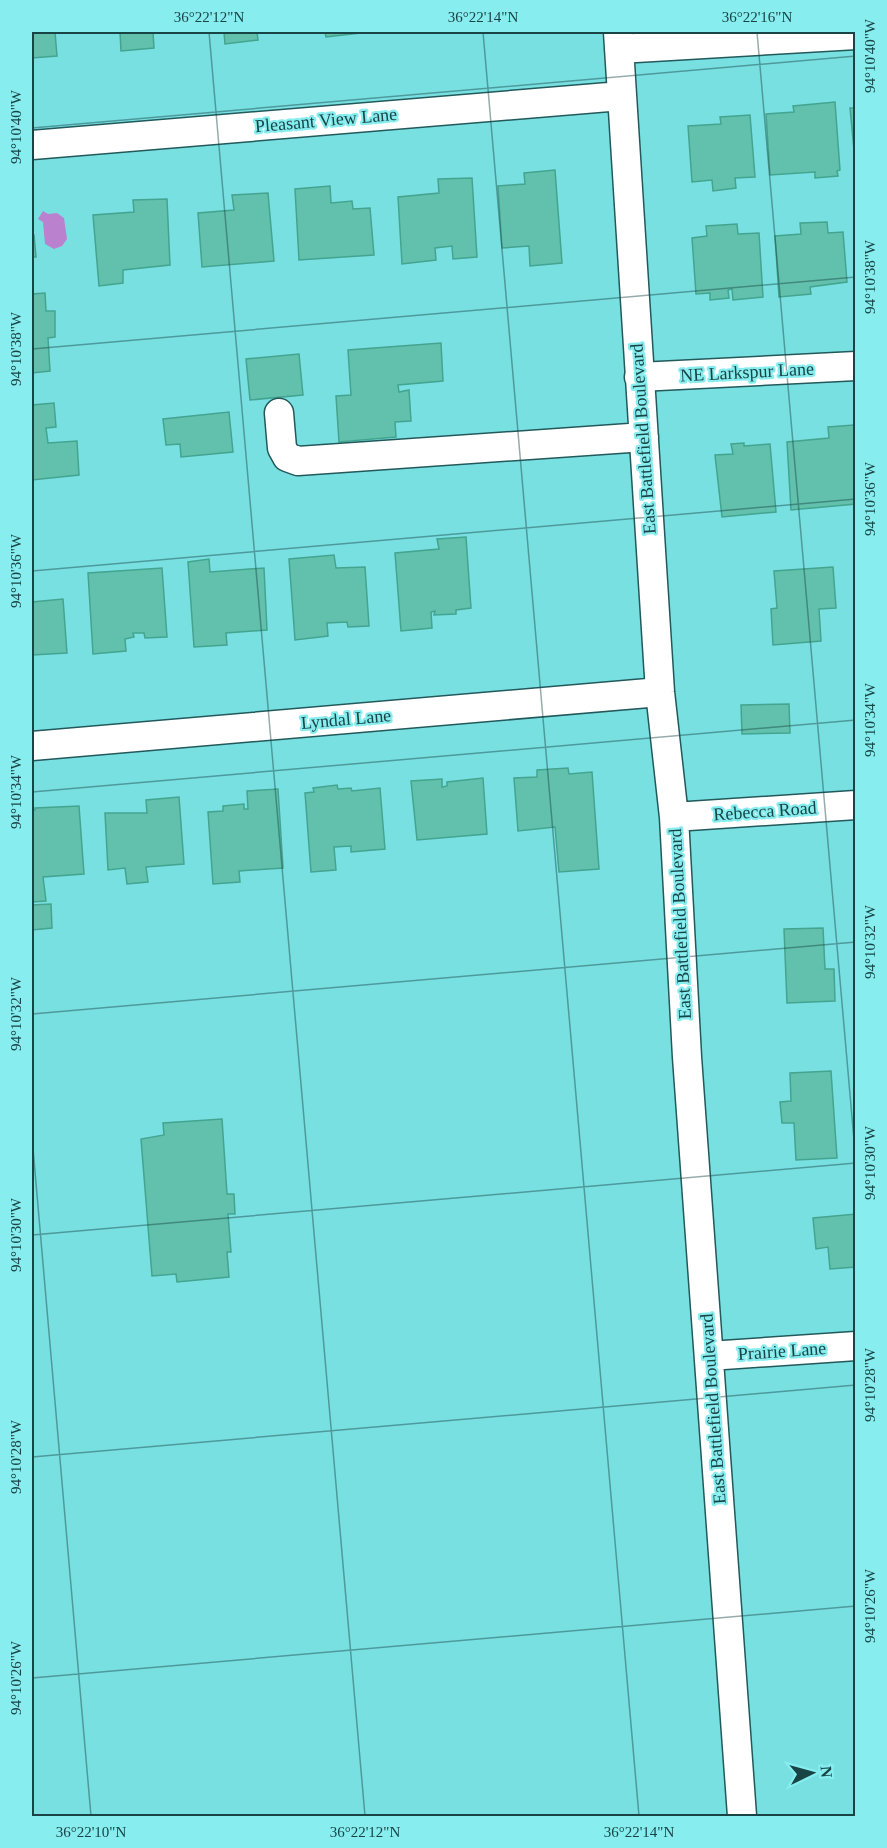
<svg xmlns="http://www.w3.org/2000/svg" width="887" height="1848" font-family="'Times New Roman',serif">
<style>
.water{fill:#ba81cf}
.building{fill:#62c1ac;stroke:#43a490;stroke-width:1.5}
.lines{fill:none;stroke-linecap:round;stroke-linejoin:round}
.minor-casing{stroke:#22595b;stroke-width:31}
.minor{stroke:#fff;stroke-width:28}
.ticks{fill:none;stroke:#184445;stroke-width:1.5;stroke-opacity:0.45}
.labels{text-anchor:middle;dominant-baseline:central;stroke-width:4.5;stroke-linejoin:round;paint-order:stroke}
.street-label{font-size:18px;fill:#184445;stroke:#87edef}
.neatline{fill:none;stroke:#184445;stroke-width:2}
.ticks-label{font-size:15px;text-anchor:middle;fill:#184445}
</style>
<rect width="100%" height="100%" fill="#79e0e2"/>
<path class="water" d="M43,211L48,214L57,213L64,218L67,239L62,246L54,249L45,244L43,222L38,219Z"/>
<path class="building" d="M32,32H55L57,56L32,58Z
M120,32H153L154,48L121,51Z
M224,32H257L258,40L225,44Z
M325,32H360V33L326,37Z
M835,102L840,170L837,171L838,176L815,178V172L770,175L766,114L794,112L793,106Z
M850,108H856V171Z
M750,115L755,177L735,178L736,188L713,191L712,180L692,182L688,126L721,124L720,117Z
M555,170L562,263L530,266L529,246L502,248L498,186L525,184L524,173Z
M472,178L477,257L453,259L452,246L435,248L436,260L402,264L398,197L439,193L438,179Z
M330,186L331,203L352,201L353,209L370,208L374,255L299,260L295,189Z
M268,193L274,261L202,267L198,213L234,210L232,195Z
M167,199L170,265L123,270V283L99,286L93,215L134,212L133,200Z
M827,222L828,233L843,232L847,282L810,287L811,294L779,297L775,236L801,234L800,223Z
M737,224L738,234L759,233L763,297L733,300L732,289L728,290L729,298L710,300V293L696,294L692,238L707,236L706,226Z
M32,235H34L36,257H32V266Z
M45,293L46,311H55V337L48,338L50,371L32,373V294Z
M441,343L443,381L398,385L399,392L409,390L411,421L395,422L396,437L339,442L336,396L351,395L348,350Z
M299,354L303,395L250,400L246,359Z
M54,403L56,427L46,428L48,443L77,441L79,475L32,480V405Z
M229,412L233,452L181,457L180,444L166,445L163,419Z
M854,425L856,504L791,510L787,442L829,438L828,427Z
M744,443V446L770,444L776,512L722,517L715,455L733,454L731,444Z
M466,537L471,608L456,610V614L434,615L435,611L431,612L432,628L401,631L395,553L439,549L437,539Z
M334,555L336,568L365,567L369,626L348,627L347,622L327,623L328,636L295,640L289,559Z
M209,559L210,572L264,568L267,630L226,633L227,645L194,647L188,562Z
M833,567L836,608L819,609L821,641L773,645L771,609L777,608L774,571Z
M162,568L167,637L145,638L144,633H133L134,637L125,639L126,651L93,654L88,573Z
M63,599L67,653L32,655V602Z
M789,704L790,733L742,734L741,705Z
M568,768L569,774L592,772L599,869L559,872L555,827L518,831L514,778L537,777V770Z
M483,778L487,834L417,840L411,781L442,779V787L447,786V782Z
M337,785L338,789L351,788L352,791L380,788L385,849L351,852V846L334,847L336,870L311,872L305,793L314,792L313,788Z
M278,789L283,868L239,871L240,882L213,884L208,812L223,811V806L244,804V809H248L247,791Z
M179,797L184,864L146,867L148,882L127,884L125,868L108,870L105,813H147L146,800Z
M79,806L84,874L43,877L46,901L32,902V810H35V808Z
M51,904L52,928L32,930V905Z
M823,928L825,969H834L835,1001L787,1003L784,929Z
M831,1071L837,1158L796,1160L794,1123H782L780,1102L791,1101L790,1073Z
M222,1119L227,1194H234L235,1214H228L231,1252H227L229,1277L177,1282L176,1274L152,1276L141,1139L164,1135L163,1123Z
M856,1214V1267L830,1269L828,1247L816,1249L813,1218Z"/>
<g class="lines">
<g class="minor-casing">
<path id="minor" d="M618,32L660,692L674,817L687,1057L742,1816
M619,49L856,35
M32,145L621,96
M639,377L856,366
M279,413L282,448L287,457L298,461L644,437
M32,746L660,692
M674,817L856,805
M709,1356L856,1346"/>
</g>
<use href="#minor" class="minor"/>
</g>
<path class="ticks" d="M209,32L365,1816M483,32L639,1816M757,32L856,1163M32,128L856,56M32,349L856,277M32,571L856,499M32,792L856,720M32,1014L856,942M32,1137L91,1816M32,1235L856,1163M32,1457L856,1385M32,1678L856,1606"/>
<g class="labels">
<g class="street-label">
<text transform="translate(326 120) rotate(-5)">Pleasant View Lane</text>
<text transform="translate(747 372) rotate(-3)">NE Larkspur Lane</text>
<text transform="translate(643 439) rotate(-94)">East Battlefield Boulevard</text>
<text transform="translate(346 719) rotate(-5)">Lyndal Lane</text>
<text transform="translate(765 811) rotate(-4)">Rebecca Road</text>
<text transform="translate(680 924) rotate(-93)">East Battlefield Boulevard</text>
<text transform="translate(782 1351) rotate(-4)">Prairie Lane</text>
<text transform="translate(713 1409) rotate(-94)">East Battlefield Boulevard</text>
</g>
</g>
<rect width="887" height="1848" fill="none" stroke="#87edef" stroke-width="66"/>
<g transform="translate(812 1773) rotate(85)" stroke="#87edef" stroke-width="4.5" paint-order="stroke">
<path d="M0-4.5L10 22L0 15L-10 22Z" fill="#184445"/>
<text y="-9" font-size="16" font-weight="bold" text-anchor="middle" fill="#184445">N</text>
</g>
<rect x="33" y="33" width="821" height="1782" class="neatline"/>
<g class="ticks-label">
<text x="209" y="22">36°22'12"N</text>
<text x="483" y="22">36°22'14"N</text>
<text x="757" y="22">36°22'16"N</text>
<text transform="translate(870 56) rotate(-90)" y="5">94°10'40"W</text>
<text transform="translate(16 127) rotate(-90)" y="5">94°10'40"W</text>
<text transform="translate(870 277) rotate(-90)" y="5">94°10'38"W</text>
<text transform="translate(16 349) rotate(-90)" y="5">94°10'38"W</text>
<text transform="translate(870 499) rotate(-90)" y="5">94°10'36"W</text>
<text transform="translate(16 571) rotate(-90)" y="5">94°10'36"W</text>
<text transform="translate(870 720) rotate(-90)" y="5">94°10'34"W</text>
<text transform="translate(16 792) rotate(-90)" y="5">94°10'34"W</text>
<text transform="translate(870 942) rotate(-90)" y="5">94°10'32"W</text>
<text transform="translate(16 1014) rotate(-90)" y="5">94°10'32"W</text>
<text transform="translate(870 1163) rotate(-90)" y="5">94°10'30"W</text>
<text transform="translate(16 1235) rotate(-90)" y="5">94°10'30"W</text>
<text transform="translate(870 1385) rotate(-90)" y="5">94°10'28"W</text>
<text transform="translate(16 1457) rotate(-90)" y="5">94°10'28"W</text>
<text transform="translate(870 1606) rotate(-90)" y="5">94°10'26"W</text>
<text transform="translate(16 1678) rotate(-90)" y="5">94°10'26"W</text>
<text x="91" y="1837">36°22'10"N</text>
<text x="365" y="1837">36°22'12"N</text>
<text x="639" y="1837">36°22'14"N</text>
</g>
</svg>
